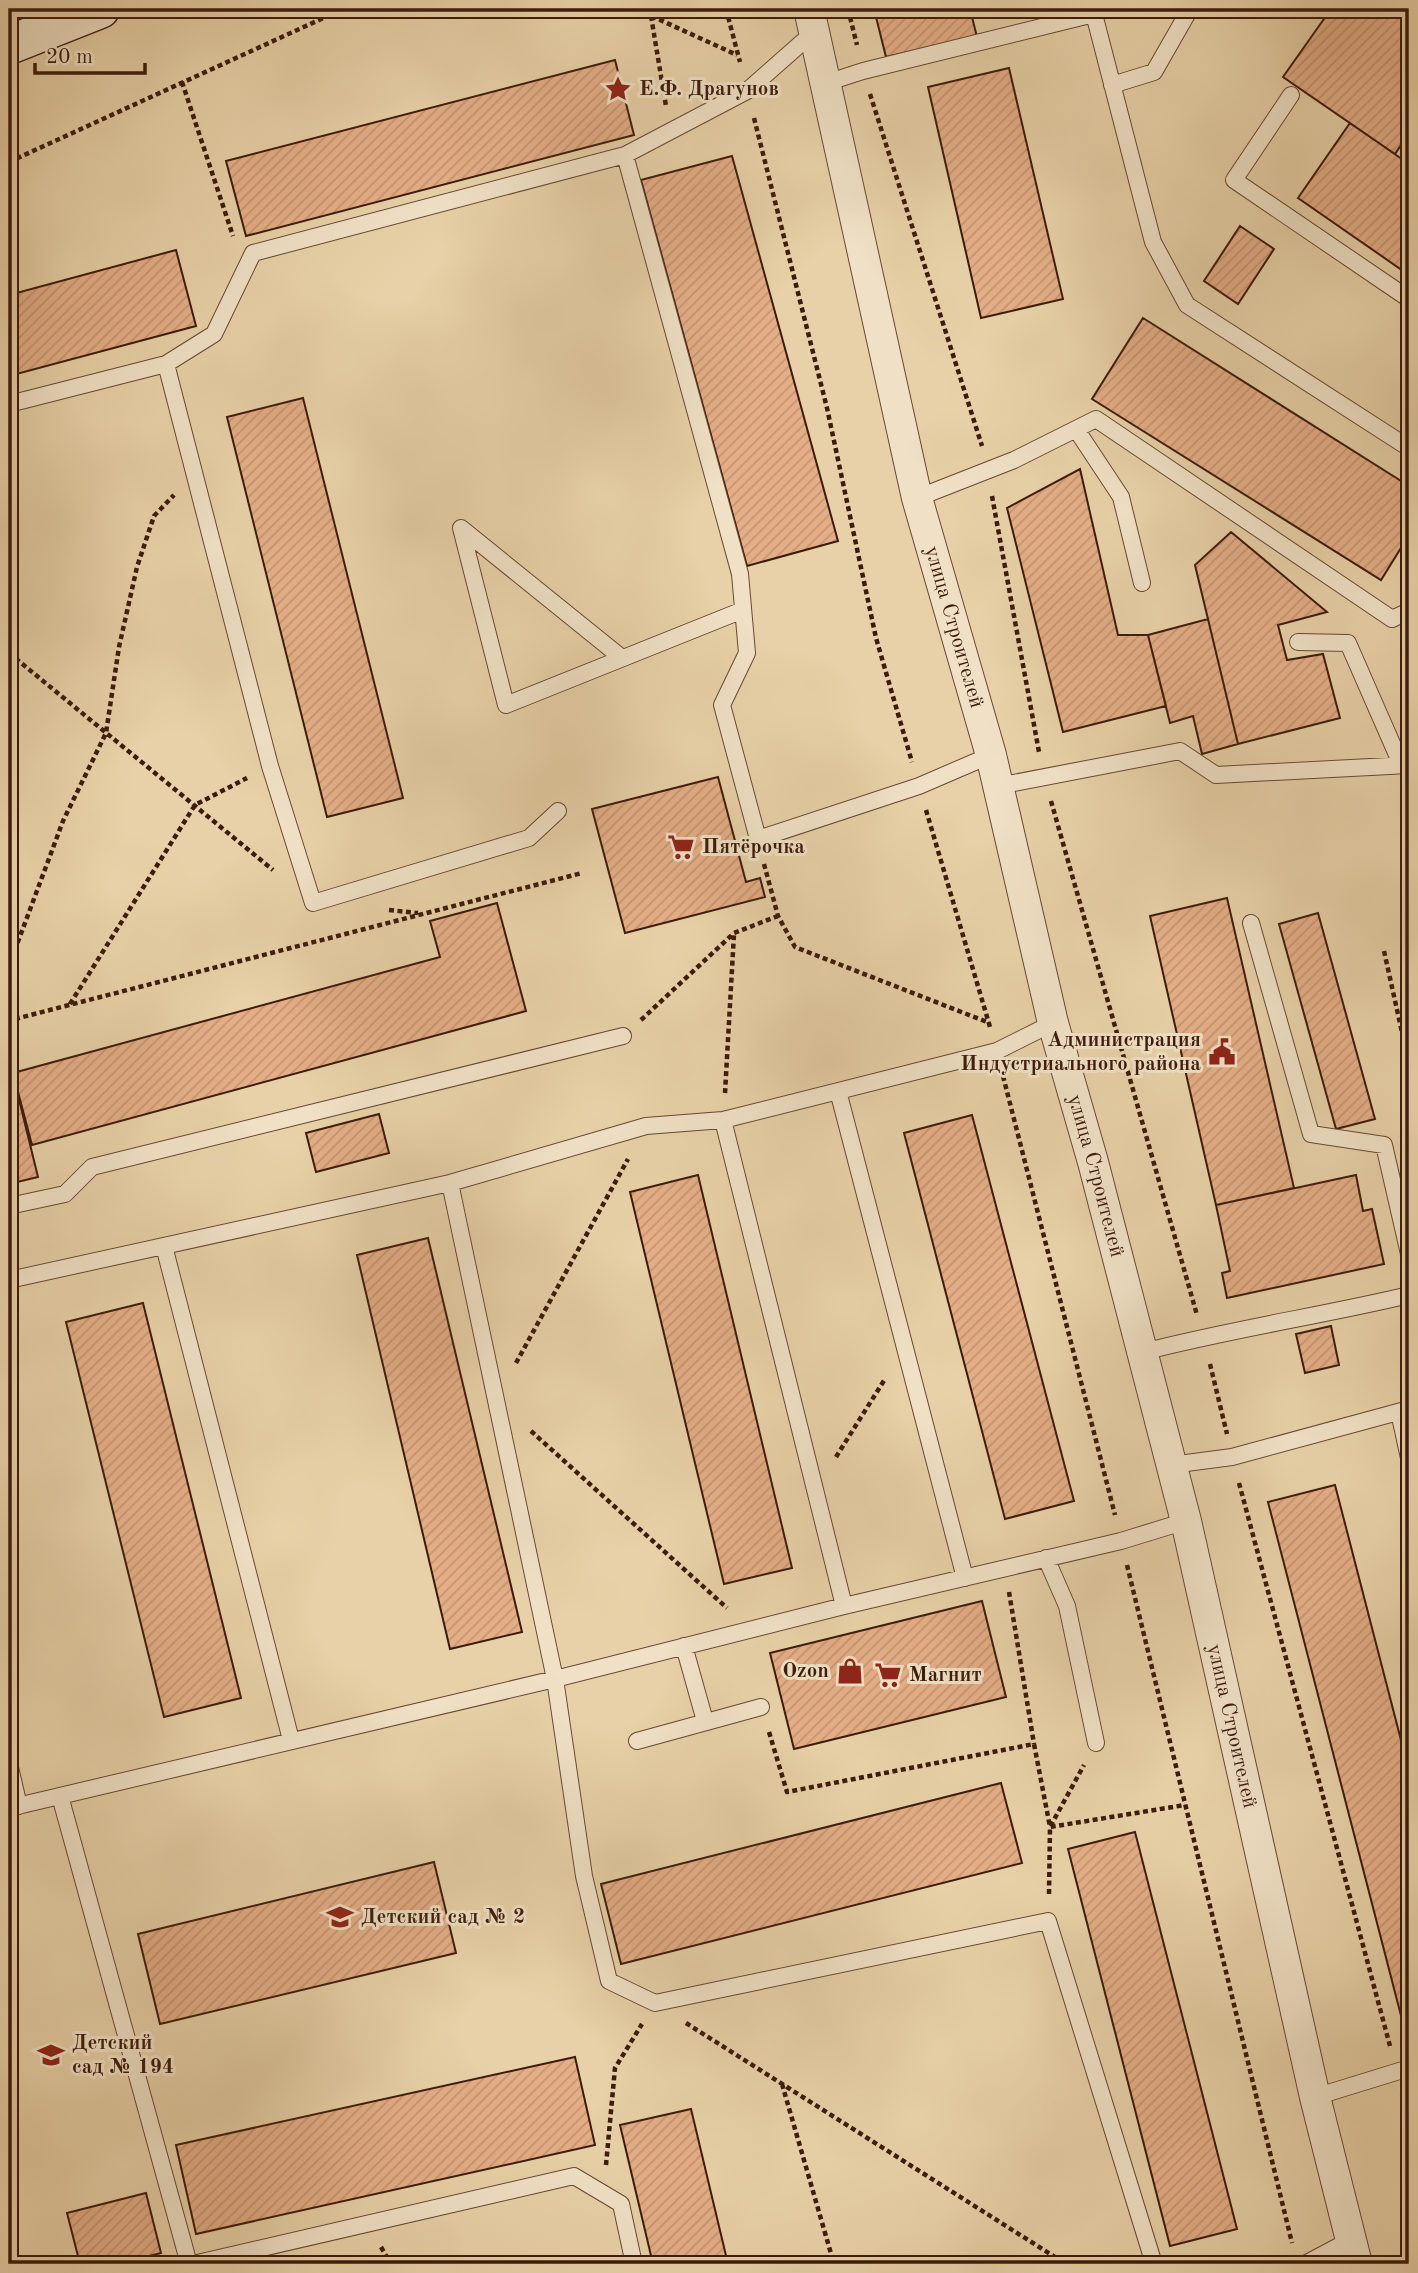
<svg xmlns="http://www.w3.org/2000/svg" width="1418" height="2273" font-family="'Old Standard TT',serif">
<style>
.building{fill:url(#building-hatch);stroke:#3d1b0c;stroke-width:2}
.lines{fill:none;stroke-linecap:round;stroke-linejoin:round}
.lane-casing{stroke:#684833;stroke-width:18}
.street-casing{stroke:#684833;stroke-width:32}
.secondary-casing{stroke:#3d1b0c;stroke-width:41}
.path{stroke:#3d1b0c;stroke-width:4.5;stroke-dasharray:5 3.5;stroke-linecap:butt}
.lane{stroke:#f0e1c6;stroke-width:16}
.street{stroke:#f0e1c6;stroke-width:30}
.secondary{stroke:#f0e1c6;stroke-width:38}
.labels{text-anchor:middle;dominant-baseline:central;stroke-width:6;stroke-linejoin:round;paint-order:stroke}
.poi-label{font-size:21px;font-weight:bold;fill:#3d1b0c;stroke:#f0e1c6;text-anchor:start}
.street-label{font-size:21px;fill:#3d1b0c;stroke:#f0e1c6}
</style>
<defs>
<pattern id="building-hatch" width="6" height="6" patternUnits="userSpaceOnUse" patternTransform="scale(1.75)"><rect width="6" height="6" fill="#e5ae87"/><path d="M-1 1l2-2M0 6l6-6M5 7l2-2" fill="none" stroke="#c59573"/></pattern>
</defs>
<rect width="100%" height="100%" fill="#e8d1a8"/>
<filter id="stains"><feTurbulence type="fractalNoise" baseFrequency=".00286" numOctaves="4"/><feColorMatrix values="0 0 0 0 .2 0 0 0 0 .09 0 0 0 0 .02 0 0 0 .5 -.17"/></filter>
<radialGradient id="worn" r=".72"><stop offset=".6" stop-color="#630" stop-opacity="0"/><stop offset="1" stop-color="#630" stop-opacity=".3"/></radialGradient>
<path class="building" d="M874,9H970L977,37L886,57Z
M1331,9H1409V133L1395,154L1283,77Z
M615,60L634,135L246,236L226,161Z
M1009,68L1063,299L981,318L928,87Z
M1350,123L1409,164V275L1298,198Z
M732,156L838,541L747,566L641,180Z
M1240,226L1274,249L1238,304L1204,281Z
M176,250L196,326L9,376V295Z
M1143,318L1409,486V535L1381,580L1092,399Z
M303,398L403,798L327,817L227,417Z
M1080,469L1118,635H1148L1166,706L1063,732L1007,508Z
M1231,532L1327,612L1278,625L1287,660L1323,654L1340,718L1238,744L1195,565Z
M1208,619L1238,744L1202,754L1193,716L1170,723L1148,635Z
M718,777L746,882L760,878L765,897L625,933L592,809Z
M1227,898L1294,1188L1216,1205L1150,916Z
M497,903L526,1011L32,1145L13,1073L440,957L430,921Z
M1318,913L1375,1119L1336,1129L1279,924Z
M15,1083L38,1177L9,1184V1085Z
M379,1114L389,1153L316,1172L306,1133Z
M972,1115L1074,1501L1005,1519L904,1133Z
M698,1175L792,1568L724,1584L630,1192Z
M1356,1175L1363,1211L1372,1209L1384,1264L1227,1298L1222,1273L1230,1271L1216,1205Z
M428,1238L522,1632L450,1649L357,1255Z
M143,1303L241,1698L164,1717L66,1322Z
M1331,1326L1339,1365L1305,1373L1296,1334Z
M1335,1485L1409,1771V2030L1405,2031L1268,1502Z
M982,1601L1006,1697L794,1749L770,1653Z
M1001,1783L1022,1863L621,1964L601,1884Z
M1135,1832L1237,2229L1170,2246L1068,1849Z
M434,1862L456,1953L160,2024L138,1934Z
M575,2057L595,2145L196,2234L176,2145Z
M691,2109L728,2264H653L620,2125Z
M146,2193L161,2253L118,2264H80L67,2213Z"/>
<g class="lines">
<g class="lane-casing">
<path id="lane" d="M826,83L863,71L1094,14L1153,242L1187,305L1409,448
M1112,85L1154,72L1190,9
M1291,95L1234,180L1409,299
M625,155L747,91L815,31
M166,364L270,766L313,903L529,838L558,811
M9,404L166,364L214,334L253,253L625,155L740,574L747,653L722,705L758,839L919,786L991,755
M1076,429L1121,497L1142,583
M917,498L1014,460L1096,419L1392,619L1409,611
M1298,642L1348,643L1401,764
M622,658L461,528L506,705L743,610
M998,786L1180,751L1216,775L1409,765
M1251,923L1311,1134L1384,1145L1409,1254
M838,1091L965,1578
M723,1120L844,1606
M450,1183L555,1679L584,1876L609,1981L655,2003L1048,1921L1154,2264
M9,1206L65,1194L92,1167L623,1036
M164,1246L291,1740
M9,1280L450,1183L646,1126L723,1120L997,1051L1053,1023
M1143,1352C1231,1329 1321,1316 1409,1295
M1399,1412L1409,1458
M1171,1465L1232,1457L1409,1409
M1046,1558L1067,1606L1096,1743
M684,1646L705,1721
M637,1741L761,1707
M9,1763L19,1806
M60,1796L189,2264
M9,1808L555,1679L844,1606L1121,1541L1186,1521
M1315,2097L1409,2068
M193,2264L574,2176L621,2204L634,2264
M1305,2264L1352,2239"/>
</g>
<g class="street-casing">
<g id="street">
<path id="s1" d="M809,9L917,498L991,755L1053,1023L1093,1162L1186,1521L1315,2097L1357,2264"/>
</g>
</g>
<g class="secondary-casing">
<path id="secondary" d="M9,45L100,9"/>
</g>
<path class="path" d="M636,9L737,55
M726,9L740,62
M848,9L857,45
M651,16L666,106
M182,82L233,236
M870,94L982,446
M754,118L827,408L876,638L912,762
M9,162L343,9
M992,496L1039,752
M9,653L273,870
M1051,801L1197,1315
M926,810L990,1027
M764,864L778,916L795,947L987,1022
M389,910L418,913
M1384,951L1409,1064
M70,1004L195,805L247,778
M15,1019L16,947L63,821L106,733L119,647L137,567L154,516L174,495
M641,1020L734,933L778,916
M9,1025L15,1019L582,873
M1003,1076L1115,1515
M725,1093L734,934
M516,1363L628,1159
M1210,1364L1227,1434
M531,1431L727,1608
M836,1457L885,1379
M1239,1483L1390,2046
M1127,1565L1292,2243
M1009,1592L1034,1744
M769,1732L787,1792L1034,1744L1050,1827L1185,1805
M1049,1894L1050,1827L1084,1765
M686,2023L1066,2264
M782,2084L834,2264
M1402,2095L1409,2124
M606,2165L615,2068L642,2024
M381,2247L391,2264"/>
<use href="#lane" class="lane"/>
<use href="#street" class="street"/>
<use href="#secondary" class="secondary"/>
</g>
<defs>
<g id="sight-bare" transform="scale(2.1)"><path d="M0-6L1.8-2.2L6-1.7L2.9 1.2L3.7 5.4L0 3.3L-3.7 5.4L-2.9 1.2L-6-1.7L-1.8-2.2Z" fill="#8f2418" stroke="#f0e1c6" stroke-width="2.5" paint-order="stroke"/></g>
<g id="supermarket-bare" transform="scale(2.1)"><path d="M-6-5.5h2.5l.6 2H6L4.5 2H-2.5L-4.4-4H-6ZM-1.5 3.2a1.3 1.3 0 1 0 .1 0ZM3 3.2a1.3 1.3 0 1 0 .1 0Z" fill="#8f2418" stroke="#f0e1c6" stroke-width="2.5" paint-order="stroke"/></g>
<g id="civic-bare" transform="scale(2.1)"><path d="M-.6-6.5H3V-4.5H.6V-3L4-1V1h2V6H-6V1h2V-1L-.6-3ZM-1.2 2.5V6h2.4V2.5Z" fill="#8f2418" stroke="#f0e1c6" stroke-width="2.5" paint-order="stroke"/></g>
<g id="shop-bare" transform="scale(2.1)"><path d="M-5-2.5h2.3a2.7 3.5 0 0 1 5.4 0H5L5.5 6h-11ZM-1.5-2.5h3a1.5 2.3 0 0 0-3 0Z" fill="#8f2418" stroke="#f0e1c6" stroke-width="2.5" paint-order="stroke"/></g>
<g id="school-bare" transform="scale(2.1)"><path d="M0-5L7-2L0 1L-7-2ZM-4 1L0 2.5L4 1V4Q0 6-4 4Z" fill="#8f2418" stroke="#f0e1c6" stroke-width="2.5" paint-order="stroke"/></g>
</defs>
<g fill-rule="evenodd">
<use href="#sight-bare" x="618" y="89"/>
<use href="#supermarket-bare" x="681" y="847"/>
<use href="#civic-bare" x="1222" y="1052"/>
<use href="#shop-bare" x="850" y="1671"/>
<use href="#supermarket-bare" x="888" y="1675"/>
<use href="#school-bare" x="340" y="1917"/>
<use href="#school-bare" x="51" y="2055"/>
</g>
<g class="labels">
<g class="poi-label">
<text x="639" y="89">Е.Ф. Драгунов</text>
<text x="702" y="847">Пятёрочка</text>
<text x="1201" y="1040" text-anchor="end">Администрация<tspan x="1201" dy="24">Индустриального района</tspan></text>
<text x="829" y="1671" text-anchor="end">Ozon</text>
<text x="909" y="1675">Магнит</text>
<text x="361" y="1917">Детский сад № 2</text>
<text x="72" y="2043">Детский<tspan x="72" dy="24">сад № 194</tspan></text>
</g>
<g class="street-label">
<text stroke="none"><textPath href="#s1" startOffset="635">улица Строителей</textPath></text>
<text stroke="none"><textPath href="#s1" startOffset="1202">улица Строителей</textPath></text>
<text stroke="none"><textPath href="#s1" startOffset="1769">улица Строителей</textPath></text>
</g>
</g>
<rect width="1418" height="2273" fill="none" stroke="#e8d1a8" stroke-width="35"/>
<rect x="10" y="10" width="1397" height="2252" fill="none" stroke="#3d1b0c" stroke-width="3.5"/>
<rect x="18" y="18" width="1383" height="2238" fill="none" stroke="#3d1b0c" stroke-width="2"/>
<path d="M35 63v10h110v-10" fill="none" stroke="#3d1b0c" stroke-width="3.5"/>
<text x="46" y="63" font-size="21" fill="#3d1b0c" stroke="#f0e1c6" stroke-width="5" paint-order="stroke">20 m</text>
<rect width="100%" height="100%" filter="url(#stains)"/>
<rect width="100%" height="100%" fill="url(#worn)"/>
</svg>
